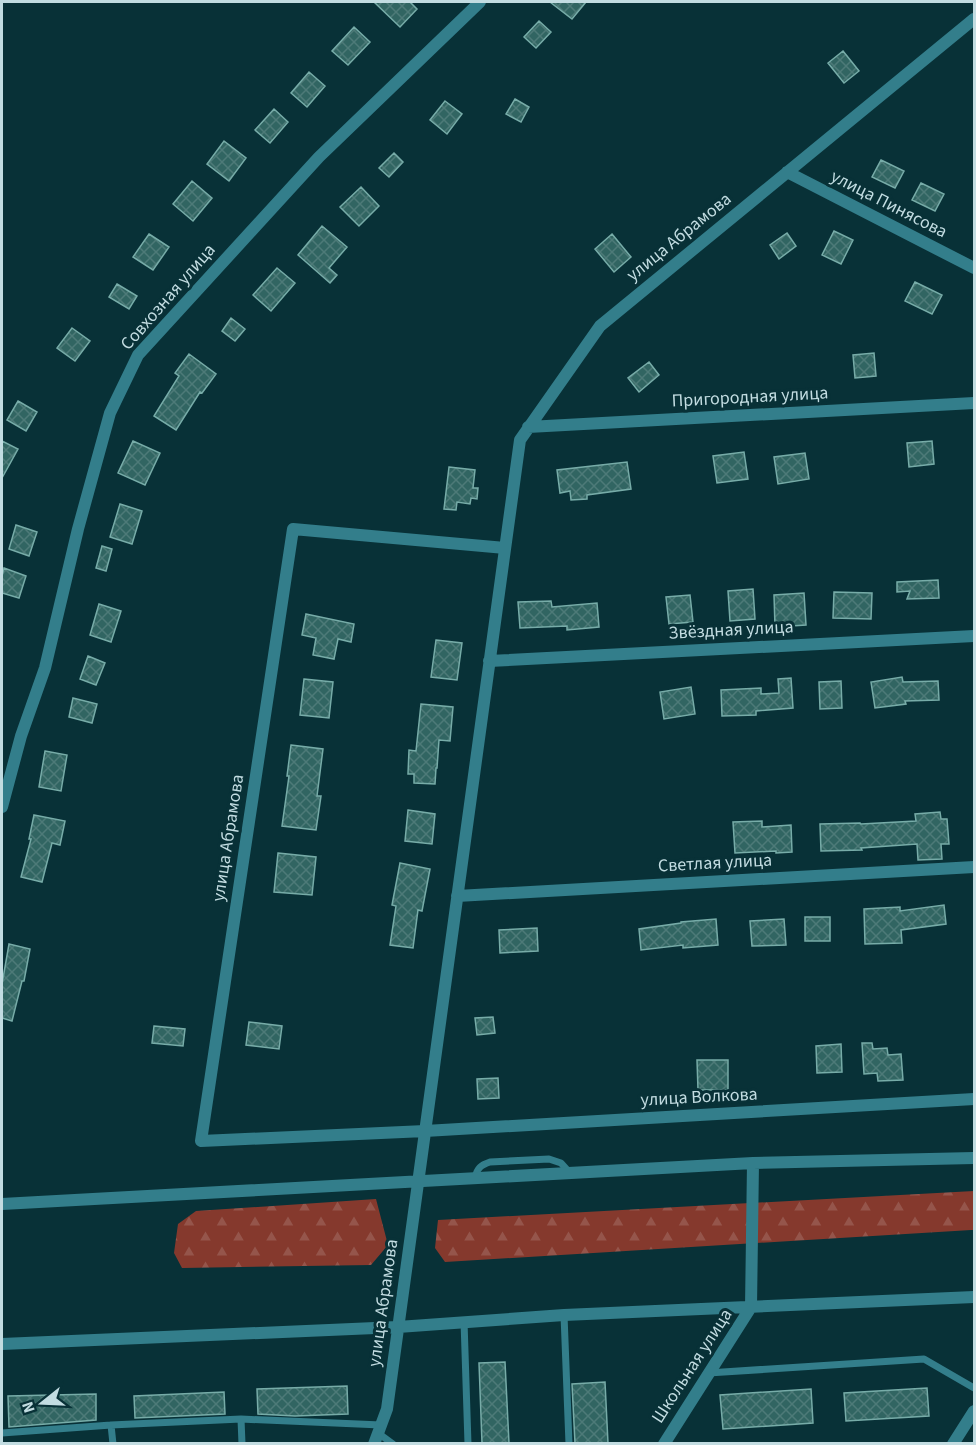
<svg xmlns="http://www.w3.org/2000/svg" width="976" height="1445" font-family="'Source Sans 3',sans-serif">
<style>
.forest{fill:url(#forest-firs)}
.building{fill:url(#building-cross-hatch);stroke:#77aca8;stroke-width:1.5}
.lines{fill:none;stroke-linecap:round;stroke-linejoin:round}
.service{stroke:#337e8b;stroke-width:7}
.minor{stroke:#337e8b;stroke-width:12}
.labels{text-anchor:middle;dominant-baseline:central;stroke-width:6;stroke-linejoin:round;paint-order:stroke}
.street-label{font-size:18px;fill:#c2dce1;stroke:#083137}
</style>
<defs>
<pattern id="forest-firs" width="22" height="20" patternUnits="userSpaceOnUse" patternTransform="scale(1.5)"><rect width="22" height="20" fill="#85392d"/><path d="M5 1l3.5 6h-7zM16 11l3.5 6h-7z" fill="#95554b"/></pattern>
<pattern id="building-cross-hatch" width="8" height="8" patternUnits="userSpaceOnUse" patternTransform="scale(1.5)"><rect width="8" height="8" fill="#316562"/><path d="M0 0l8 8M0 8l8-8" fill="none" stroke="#4d7a78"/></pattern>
</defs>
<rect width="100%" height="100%" fill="#083137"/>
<path class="forest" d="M974,1191V1230H971L445,1262L435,1248L438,1220Z
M376,1199L388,1245L371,1265L182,1268L174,1253L178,1224L196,1211Z"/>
<path class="building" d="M374,2H410L417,9L400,27Z
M550,2H586L572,19Z
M539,21L551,32L536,48L524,37Z
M354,27L370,42L348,65L332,51Z
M843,51L859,71L844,83L828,63Z
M309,72L325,86L307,107L291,93Z
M515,99L529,107L521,122L506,114Z
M445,101L462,114L447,134L430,120Z
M274,109L288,122L270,143L255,130Z
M224,141L246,158L229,181L207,164Z
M394,153L403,162L389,177L379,168Z
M881,160L904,171L895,188L872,177Z
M192,181L212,198L193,221L173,204Z
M921,183L944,194L935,211L912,200Z
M361,187L379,206L359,226L340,207Z
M322,226L347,247L329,268L337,275L330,283L298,255Z
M834,231L853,240L841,264L822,255Z
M787,233L796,246L779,259L770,245Z
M149,234L169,247L153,270L133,257Z
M612,234L631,257L614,272L595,249Z
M277,268L295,283L271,311L253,295Z
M915,282L942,295L932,314L905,301Z
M117,284L137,296L129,309L109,297Z
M231,318L245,329L235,341L222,331Z
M72,328L90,341L75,361L57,348Z
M874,353L876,376L855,378L853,355Z
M189,354L216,374L202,393L200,392L176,430L154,416L179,376L175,373Z
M649,362L659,375L639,392L628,378Z
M18,401L37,412L26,431L7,420Z
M2,441L18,449L2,478Z
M133,441L160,453L145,485L118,473Z
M932,441L934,464L909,467L907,443Z
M744,452L748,479L717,483L713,456Z
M805,453L809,479L778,484L774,457Z
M627,462L631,489L587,495V499L571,500L570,491L560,493L557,470Z
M449,467L475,470L473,488H478L477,499L471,498L470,504L457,502L456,510L444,509Z
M120,504L142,511L132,544L110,537Z
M16,525L37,532L29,556L9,549Z
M102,546L112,549L106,571L96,568Z
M4,568L26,576L19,598L2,593V576Z
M938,580L939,598L907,599L910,591L897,592V582Z
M753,589L755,619L730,621L728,591Z
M834,592L872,593L871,619L833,618Z
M804,593L806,625L775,627L774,595Z
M690,595L693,622L669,624L666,597Z
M551,601L552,607L597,603L599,627L567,630V626L520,628L518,602Z
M99,604L121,611L111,642L90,635Z
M306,614L354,624L351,642L338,639L334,659L313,655L316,638L302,635Z
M436,640L462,643L457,680L431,677Z
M88,656L105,663L96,685L80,679Z
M902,677L903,682L938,681L939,700L905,701L906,704L875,708L871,682Z
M791,678L793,708L756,711V715L722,716L721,690L761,688V694L779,693L778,679Z
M304,679L333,682L329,718L300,715Z
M841,681L842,708L820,709L819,682Z
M691,687L695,714L664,719L660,692Z
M73,698L97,704L92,723L69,717Z
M421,704L453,707L450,741L439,740L437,768H436L435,784L414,783V774H408L409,750L416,751Z
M291,745L323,749L317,796H321L316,830L282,826L289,776H287Z
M45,751L67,755L61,791L39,787Z
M408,810L435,814L432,844L405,841Z
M940,812L941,819H947L949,844H941L942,859L918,860L917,844L861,848L862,850L821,851L820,824L860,823L861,824L916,821L915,814Z
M34,815L65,821L60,845L52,843L42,882L21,877L31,839H29Z
M762,821V827L791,825L792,852L776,853V851L735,853L733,822Z
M278,853L316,857L312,895L274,892Z
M400,863L430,869L422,911L418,910L413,948L390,945L396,906L392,905Z
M944,905L946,924L901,930L902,943L865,944L864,909L900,907V911Z
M805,917H830V941H805Z
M716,919L718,945L683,948V945L641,950L639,929L681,923V922Z
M784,919L786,945L752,946L750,921Z
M537,928L538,951L500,953L499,930Z
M9,944L30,949L24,981H22L12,1021L2,1018V984Z
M493,1017L495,1033L477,1035L475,1018Z
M249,1022L282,1026L279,1049L246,1045Z
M154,1026L185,1029L183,1046L152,1043Z
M862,1043H872L873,1049L887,1048L888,1055L901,1054L903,1080L878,1081L877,1073L864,1074Z
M841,1044L842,1072L817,1073L816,1046Z
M697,1060H728V1090H698Z
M498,1078L499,1098L478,1099L477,1079Z
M505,1362L509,1443H482L479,1363Z
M605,1382L608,1443H575L572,1384Z
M347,1386L348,1414L295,1416L258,1414L257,1389Z
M927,1388L929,1416L846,1421L844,1393Z
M811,1389L813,1423L723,1429L720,1395Z
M224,1392L225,1414L135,1418L134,1396Z
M96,1394V1420L9,1427L8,1396Z"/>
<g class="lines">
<path class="service" d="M475,1178C477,1168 481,1165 490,1162L549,1159L561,1163L570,1173
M564,1315L569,1444
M464,1321L468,1444
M708,1373L924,1359L974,1388
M241,1419L242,1444
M111,1425L113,1444
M2,1433L111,1425L241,1419L381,1425
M378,1433L393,1444"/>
<path class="minor" d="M787,172L974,268
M528,427L974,403
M505,548L293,529L201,1141L425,1131L974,1099
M489,661L974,636
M2,807L21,736L45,668L78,529L110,413L138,355L319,157L480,2
M457,896L974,867
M2,1204L753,1163L974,1158
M751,1307L753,1163
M2,1344L398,1327L564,1315L974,1297
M374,1444L387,1409L520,440L600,326L974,19
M664,1444L751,1307
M953,1444L974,1411"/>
</g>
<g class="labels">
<g class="street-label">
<text transform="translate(889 204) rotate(27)">улица Пинясова</text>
<text transform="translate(679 237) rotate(-39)">улица Абрамова</text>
<text transform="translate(168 297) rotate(-49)">Совхозная улица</text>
<text transform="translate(750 397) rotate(-3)">Пригородная улица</text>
<text transform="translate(731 630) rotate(-3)">Звёздная улица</text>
<text transform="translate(228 838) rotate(-81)">улица Абрамова</text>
<text transform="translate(715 863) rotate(-3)">Светлая улица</text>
<text transform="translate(699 1097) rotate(-3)">улица Волкова</text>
<text transform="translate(383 1303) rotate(-82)">улица Абрамова</text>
<text transform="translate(692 1366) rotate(-57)">Школьная улица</text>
</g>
</g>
<rect width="976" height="1445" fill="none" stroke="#c2dce1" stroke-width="6"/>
<g transform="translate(42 1403) rotate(252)" stroke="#083137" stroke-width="4.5" paint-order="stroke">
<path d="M0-4.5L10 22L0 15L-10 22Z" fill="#c2dce1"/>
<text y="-9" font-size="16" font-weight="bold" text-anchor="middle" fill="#c2dce1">N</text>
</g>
</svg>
